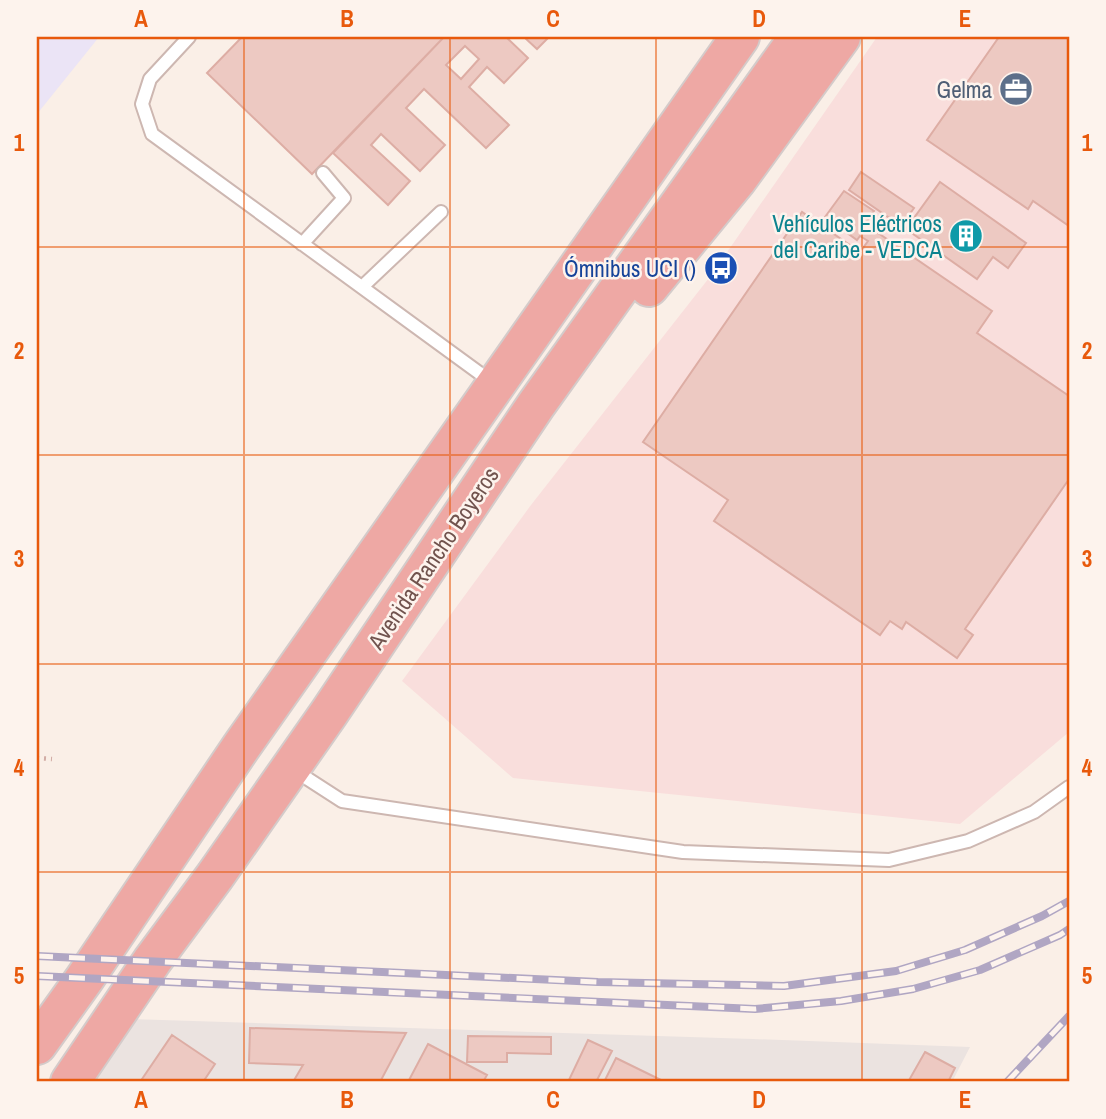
<svg xmlns="http://www.w3.org/2000/svg" width="1106" height="1119" font-family="'Archivo Narrow',sans-serif">
<style>
.commercial{fill:#f9dedc}
.industrial{fill:#ebe3e0}
.education{fill:#ebe4f6}
.building{fill:#edc9c2;stroke:#ddada4;stroke-width:2;fill-rule:evenodd}
.lines{fill:none;stroke-linecap:round;stroke-linejoin:round}
.lane-casing{stroke:#cdb7b1;stroke-width:16}
.highway-casing{stroke:#d4cbca;stroke-width:42}
.path{stroke:#d1aca5;stroke-width:4.5;stroke-dasharray:2 5;stroke-linecap:butt}
.lane{stroke:#fff;stroke-width:12}
.highway{stroke:#eea8a4;stroke-width:38}
.rail-casing{stroke:#b0a6c3;stroke-width:8}
.rail{stroke:#fdf3ed;stroke-width:5;stroke-dasharray:16;stroke-linecap:butt}
.grid{fill:none;stroke:#e8590c;stroke-width:2;stroke-opacity:0.55}
.labels{text-anchor:middle;dominant-baseline:central;stroke-width:5;stroke-linejoin:round;paint-order:stroke}
.service-label{font-size:23px;fill:#4e5e75;stroke:#fdf3ed;text-anchor:end}
.culture-label{font-size:23px;fill:#0d838f;stroke:#fdf3ed;text-anchor:end}
.transit-label{font-size:23px;fill:#164399;stroke:#fdf3ed;text-anchor:end}
.street-label{font-size:23px;fill:#71534e;stroke:#fdf3ed}
.neatline{fill:none;stroke:#e8590c;stroke-width:2.5}
.grid-label{font-size:23px;text-anchor:middle;font-weight:bold;fill:#e8590c}
</style>
<rect width="100%" height="100%" fill="#faefe7"/>
<path class="commercial" d="M877,37H1069V732L960,824L513,778L402,681L531,505L709,278Z"/>
<path class="industrial" d="M130,1019L753,1039L970,1047L952,1082H87Z"/>
<path class="education" d="M37,37H99L37,114Z"/>
<path class="building" d="M242,37H444L312,174L207,73Z
M444,37H506L528,58L504,83L487,67L469,87L509,125L486,148L424,89L406,108L445,145L420,171L381,134L371,145L410,181L388,205L333,153ZM465,46L479,59L461,79L446,65Z
M524,37H549L537,49Z
M999,37H1069V226L1033,201L1028,209L927,140Z
M861,172L914,208L901,226L849,190Z
M940,182L1026,243L1008,268L993,257L977,279L906,229Z
M844,191L874,211L865,224L992,311L977,333L1069,396V483L1067,482L965,629L973,635L957,658L906,622L902,629L890,621L880,635L714,521L728,500L643,442L802,212L860,252L868,241L860,236L857,240L825,217Z
M250,1028L322,1030L406,1033L380,1082H293L303,1065L249,1063Z
M172,1035L215,1064L203,1082H140Z
M468,1036L551,1037V1054L507,1053V1062H467Z
M588,1040L612,1051L596,1082H568Z
M428,1044L487,1075L483,1082H408Z
M925,1052L955,1068L948,1082H908Z
M616,1058L665,1082H604Z"/>
<g class="lines">
<g class="lane-casing">
<path id="lane" d="M189,37L150,79L142,104L152,134L493,383
M302,244L344,198L323,173
M362,287L441,212
M294,770L342,801L683,852L889,860L968,841L1034,812L1069,787"/>
</g>
<g class="highway-casing">
<path id="highway" d="M649,287L737,180L841,37
M37,1045L85,978L241,747L740,37
M70,1082L152,961L215,876L329,713L536,405L799,37"/>
</g>
<path class="path" d="M37,758L52,759"/>
<use href="#lane" class="lane"/>
<use href="#highway" class="highway"/>
<g class="rail-casing">
<path id="rail" d="M37,956L598,982L784,986L896,971L965,950L1042,916L1069,901
M37,976L755,1009L841,1001L913,989L980,970L1060,935L1069,929
M1007,1082L1069,1016"/>
</g>
<use href="#rail" class="rail"/>
</g>
<path class="grid" d="M244,37V1082M450,37V1082M656,37V1082M862,37V1082M37,247H1069M37,455H1069M37,664H1069M37,872H1069"/>
<defs>
<g id="office-disc" transform="scale(1.75)"><circle r="9.5" fill="#5c6f8a" stroke="#fdf3ed"/><path d="M-6-3h4V-5.5h4V-3h4V5H-6ZM-1-4.5V-3h2v-1.5ZM-6 0V1H6V0Z" fill="#fff"/></g>
<g id="building-disc" transform="scale(1.75)"><circle r="9.5" fill="#0f9aa8" stroke="#fdf3ed"/><path d="M-4-6H4V6H1V3H-1V6H-4ZM-2.5-4.3h1.7v1.8h-1.7ZM.8-4.3h1.7v1.8H.8ZM-2.5-1h1.7V.8h-1.7ZM.8-1h1.7V.8H.8Z" fill="#fff"/></g>
<g id="bus-disc" transform="scale(1.75)"><circle r="9.5" fill="#1a4fb4" stroke="#fdf3ed"/><path d="M-5-6H5V4H4V6H2V4H-2V6H-4V4H-5ZM-3.5-4V0h7V-4ZM-3.5 1.2v1.5H-2V1.2ZM2 1.2v1.5H3.5V1.2Z" fill="#fff"/></g>
</defs>
<g fill-rule="evenodd">
<use href="#office-disc" x="1016" y="89"/>
<use href="#building-disc" x="966" y="236"/>
<use href="#bus-disc" x="721" y="268"/>
</g>
<g class="labels">
<g class="service-label">
<text x="992" y="89">Gelma</text>
</g>
<g class="culture-label">
<text x="942" y="223">Vehículos Eléctricos<tspan x="942" dy="26">del Caribe - VEDCA</tspan></text>
</g>
<g class="transit-label">
<text x="696" y="268">Ómnibus UCI ()</text>
</g>
<g class="street-label">
<text transform="translate(433 558) rotate(-56)">Avenida Rancho Boyeros</text>
</g>
</g>
<rect width="1106" height="1119" fill="none" stroke="#fdf3ed" stroke-width="77"/>
<rect x="38" y="38" width="1030" height="1042" class="neatline"/>
<g class="grid-label">
<text x="141" y="27">A</text>
<text x="347" y="27">B</text>
<text x="553" y="27">C</text>
<text x="759" y="27">D</text>
<text x="965" y="27">E</text>
<text x="19" y="151">1</text>
<text x="1087" y="151">1</text>
<text x="19" y="359">2</text>
<text x="1087" y="359">2</text>
<text x="19" y="567">3</text>
<text x="1087" y="567">3</text>
<text x="19" y="776">4</text>
<text x="1087" y="776">4</text>
<text x="19" y="984">5</text>
<text x="1087" y="984">5</text>
<text x="141" y="1108">A</text>
<text x="347" y="1108">B</text>
<text x="553" y="1108">C</text>
<text x="759" y="1108">D</text>
<text x="965" y="1108">E</text>
</g>
</svg>
